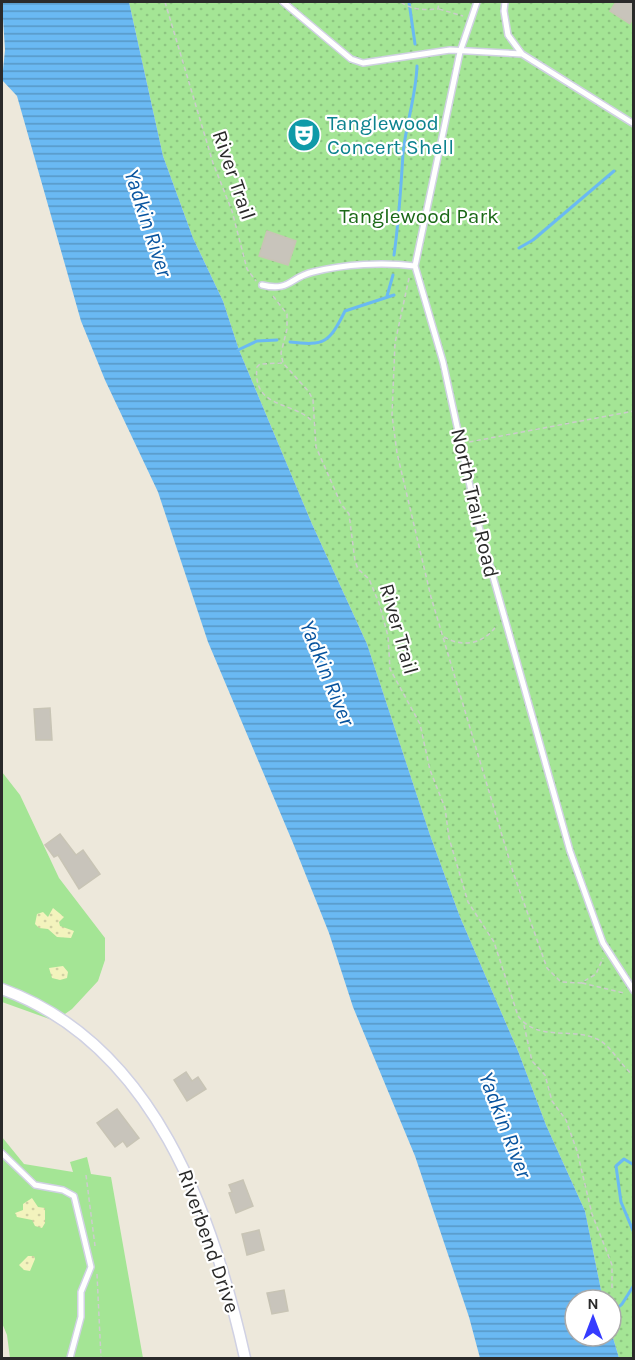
<svg xmlns="http://www.w3.org/2000/svg" width="635" height="1360" font-family="Karla,sans-serif">
<style>
.grass{fill:#a4e595}
.sand{fill:url(#sand-dots)}
.park{fill:url(#park-dots)}
.water{fill:url(#water-rules)}
.lines{fill:none;stroke-linecap:round;stroke-linejoin:round}
.stream{stroke:#6ab9f3;stroke-width:3}
.building{fill:#c8c4bb;stroke:#c8c4b5;stroke-width:1.5}
.lane-casing{stroke:#d0d1e3;stroke-width:8}
.street-casing{stroke:#d0d1e3;stroke-width:13}
.path{stroke:#ccc;stroke-width:1.5;stroke-dasharray:4.5 3;stroke-linecap:butt}
.lane{stroke:#fff;stroke-width:5}
.street{stroke:#fff;stroke-width:10}
.labels{text-anchor:middle;dominant-baseline:central;stroke-width:4.5;stroke-linejoin:round;paint-order:stroke}
.culture-label{font-size:21px;fill:#0d838f;stroke:#fff;text-anchor:start}
.street-label{font-size:21px;fill:#2a2a2a;stroke:#fff}
.park-label{font-size:21px;fill:#1b6917;stroke:#fff}
.water-label{font-size:22px;font-style:italic;fill:#08549f;stroke:#fff}
</style>
<defs>
<pattern id="sand-dots" width="8" height="8" patternUnits="userSpaceOnUse" patternTransform="scale(1.5)"><rect width="8" height="8" fill="#f3f3bd"/><path d="M2 2h.1M6 6h.1" fill="none" stroke="#d0d0a3" stroke-width="1.8" stroke-linecap="round"/></pattern>
<pattern id="park-dots" width="8" height="8" patternUnits="userSpaceOnUse" patternTransform="scale(1.5)"><rect width="8" height="8" fill="#a4e595"/><path d="M2 2h.1M6 6h.1" fill="none" stroke="#8dc581" stroke-width="1.8" stroke-linecap="round"/></pattern>
<pattern id="water-rules" width="6" height="5" patternUnits="userSpaceOnUse" patternTransform="scale(1.5)"><rect width="6" height="5" fill="#6ab9f3"/><path d="M0 2.5h6" fill="none" stroke="#5797c5"/></pattern>
</defs>
<rect width="100%" height="100%" fill="#ede8db"/>
<path class="grass" d="M2,772L20,795L59,878L105,938V960L98,981L72,1009L55,1021L2,1002Z
M2,1137L24,1164L73,1172L70,1162L87,1157L91,1174L111,1177L143,1358H10L7,1335L2,1323Z"/>
<path class="sand" d="M53,908L64,917L59,922L60,926L74,931L71,938L57,937L48,929L39,928L35,924L37,914L43,912L48,917Z
M63,966L68,972L67,978L60,980L52,978L49,968Z
M32,1198L38,1207L45,1208V1223L42,1228L35,1226L32,1220L17,1217L15,1213L23,1210V1204Z
M28,1256H34L35,1259L30,1271L24,1270L19,1265Z"/>
<path class="park" d="M129,2H633V1358H619L611,1331V1300H603L585,1211L546,1125L518,1051L460,917L430,835L367,644L312,524L239,350L223,301L193,238L163,156Z"/>
<path class="water" d="M2,2H129L163,156L193,238L223,301L239,350L312,524L367,644L430,835L460,917L518,1051L546,1125L585,1211L603,1300H575V1336H611V1331L619,1358H480L469,1317L415,1156L353,1007L329,933L293,843L208,642L158,492L105,380L81,321L17,96L2,80L5,50Z"/>
<g class="lines">
<path class="stream" d="M409,2L415,44
M519,248L533,240L614,171
M394,255C399,220 401,188 403,153C406,124 416,96 417,66
M387,296L393,275
M290,342C325,346 329,343 345,311L394,295
M238,350L257,341L277,340
M634,1165L624,1159L616,1166L621,1202L634,1233
M611,1314L622,1304L634,1285"/>
</g>
<path class="building" d="M616,2H633V18L630,24L610,11Z
M267,231L296,241L288,265L259,256Z
M50,708L52,740H36L34,709Z
M60,834L76,855L83,850L100,874L79,889L58,855L54,857L45,845Z
M186,1072L192,1081L198,1077L206,1089L187,1101L174,1080Z
M117,1109L139,1138L127,1147L123,1141L115,1147L97,1123Z
M243,1180L253,1206L236,1213L229,1193L232,1192L229,1185Z
M259,1230L264,1250L247,1255L242,1234Z
M284,1290L288,1311L272,1314L267,1293Z"/>
<g class="lines">
<g class="lane-casing">
<path id="lane" d="M283,2L351,59L363,63L450,50L522,54
M477,2L460,52L415,266L443,362L478,523L570,851L603,943L634,991
M505,2L504,11L508,35L522,54L634,124
M262,285C290,292 290,277 313,272C345,264 383,262 415,266
M2,1153L35,1185L63,1190L74,1196L91,1267L81,1292V1317L70,1358"/>
</g>
<g class="street-casing">
<path id="street" d="M2,989C154,1044 213,1214 245,1358"/>
</g>
<path class="path" d="M165,2L213,163L232,211L247,269L256,281
M401,2C411,10 425,10 438,9L439,2
M439,9L463,16
M409,278L395,343L392,415L397,453L431,597L513,872L547,968L561,982L581,983L596,974L603,958
M273,296L287,314V329L281,353L283,363L309,392L313,400L316,447L341,504L349,514L355,561L358,569L369,579L379,603L388,636L390,669L420,724L430,770L445,808L449,838L468,902L494,942L518,1016C538,1042 571,1027 597,1039C612,1046 620,1065 634,1076
M282,363L260,364L257,367C252,409 293,401 312,421
M469,442L634,411
M444,637C463,648 484,644 497,625
M582,983L624,993
M524,1025L532,1061L545,1075L552,1101L566,1120L577,1151L592,1214L612,1265V1290
M86,1175L95,1246
M97,1274L101,1358"/>
<use href="#lane" class="lane"/>
<use href="#street" class="street"/>
</g>
<defs>
<g id="theatre-disc" transform="scale(1.725)"><circle r="9.5" fill="#0f9aa8" stroke="#fff"/><path d="M-5-5.5Q0-4 5-5.5V0Q5 5 0 6Q-5 5-5 0ZM-3.3-2.5H-1v1.5H-3.3ZM1-2.5H3.3v1.5H1ZM-2.8 1Q0 5.5 2.8 1Z" fill="#fff"/></g>
</defs>
<g fill-rule="evenodd">
<use href="#theatre-disc" x="304" y="135"/>
</g>
<g class="labels">
<g class="culture-label">
<text x="327" y="123">Tanglewood<tspan x="327" dy="24">Concert Shell</tspan></text>
</g>
<g class="street-label">
<text transform="translate(234 175) rotate(71)">River Trail</text>
<text transform="translate(475 503) rotate(77)">North Trail Road</text>
<text transform="translate(399 629) rotate(74)">River Trail</text>
<text transform="translate(209 1241) rotate(71)">Riverbend Drive</text>
</g>
<g class="park-label">
<text x="419" y="216">Tanglewood Park</text>
</g>
<g class="water-label">
<text transform="translate(148 223) rotate(72)">Yadkin River</text>
<text transform="translate(327 673) rotate(68)">Yadkin River</text>
<text transform="translate(505 1125) rotate(69)">Yadkin River</text>
</g>
</g>
<rect width="635" height="1360" fill="none" stroke="#2a2a2a" stroke-width="6"/>
<g transform="translate(593 1318)"><circle r="28" fill="#ffffff" stroke="#aaaaaa" stroke-width="1.5"/>
<path d="M0-4.5L10 22L0 15L-10 22Z" fill="#363cff"/>
<text y="-9" font-size="16" font-weight="bold" text-anchor="middle" fill="#2a2a2a">N</text>
</g>
</svg>
